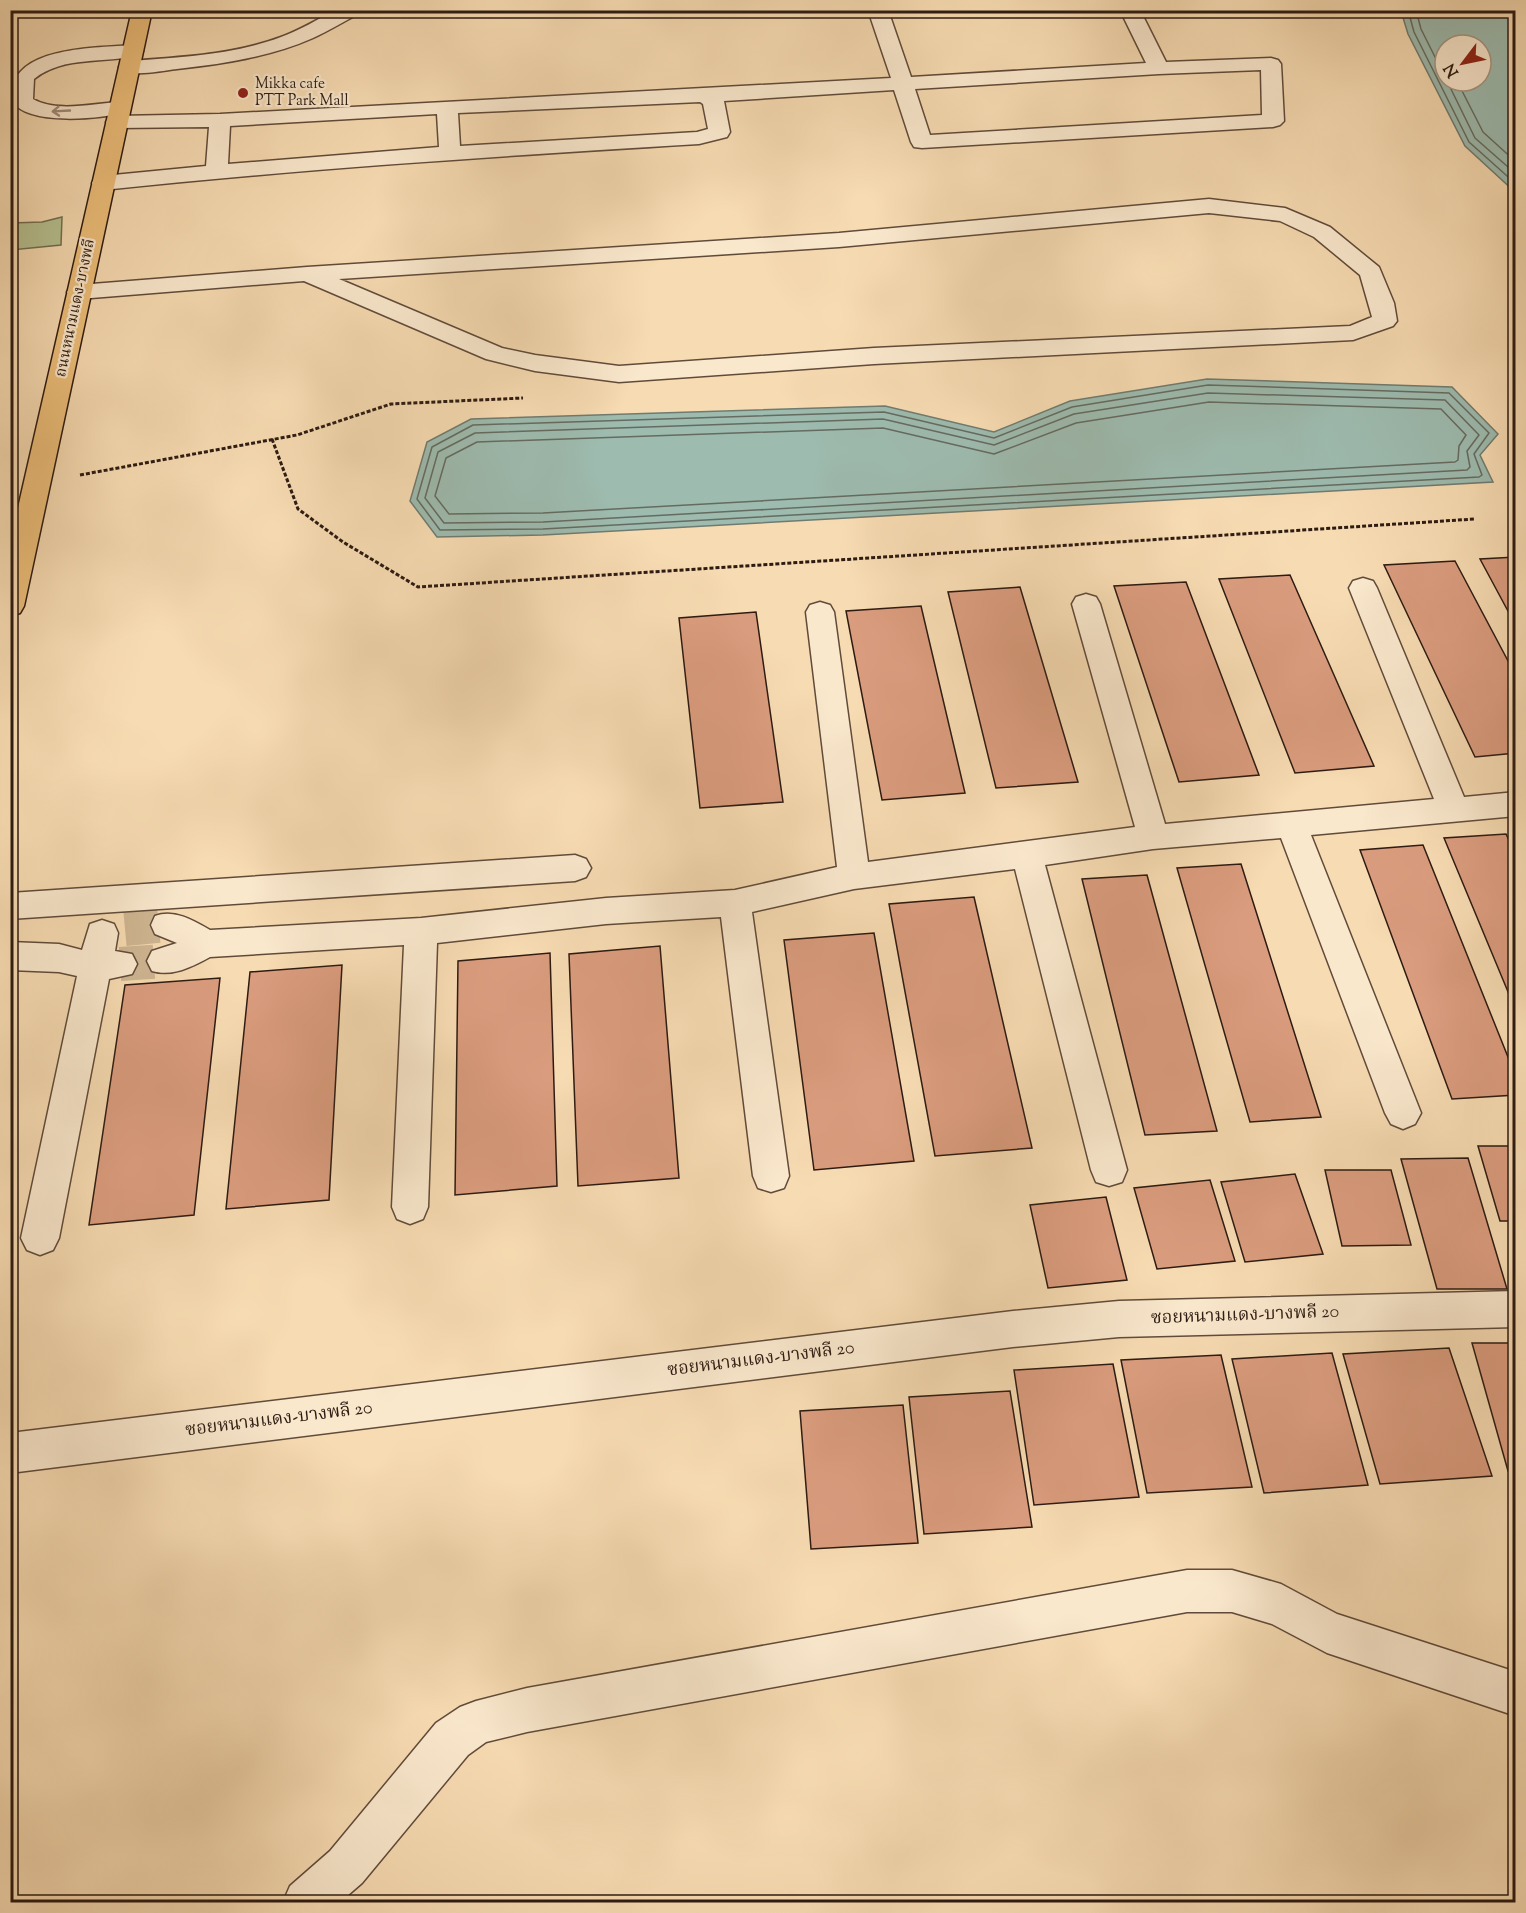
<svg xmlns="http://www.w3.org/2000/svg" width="1526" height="1913" font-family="'Sorts Mill Goudy','Noto Serif Thai',serif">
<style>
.green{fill:#b6c191;stroke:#726e52;stroke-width:1.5}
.water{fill:#9dbbaf;stroke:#707b70;stroke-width:1.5;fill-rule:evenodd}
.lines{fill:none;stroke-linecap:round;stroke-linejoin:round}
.shore{stroke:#656b60;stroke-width:1.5}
.building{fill:#da9c7e;stroke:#2d1b12;stroke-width:1.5}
.minor-tunnel{stroke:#cfb592;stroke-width:34;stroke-dasharray:34 16;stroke-linecap:butt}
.minor-casing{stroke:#604b3a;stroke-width:3}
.major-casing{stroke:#2d1b12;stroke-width:3}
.path{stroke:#2d1b12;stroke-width:3;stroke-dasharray:4 2;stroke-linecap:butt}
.minor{fill:#fae8cd;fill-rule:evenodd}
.major{fill:#ecbe79;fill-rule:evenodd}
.oneway{stroke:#9e8c79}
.poi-dot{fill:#8f2418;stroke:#fae8cd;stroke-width:2}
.labels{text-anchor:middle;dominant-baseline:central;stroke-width:4.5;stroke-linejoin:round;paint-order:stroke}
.far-poi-label{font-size:15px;fill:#2d1b12;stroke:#fae8cd;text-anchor:start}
.far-street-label{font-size:15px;fill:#2d1b12;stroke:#fae8cd}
.street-label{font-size:18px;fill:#2d1b12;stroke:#fae8cd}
</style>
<rect width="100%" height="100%" fill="#f7dbb2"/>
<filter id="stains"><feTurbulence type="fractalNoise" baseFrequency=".00333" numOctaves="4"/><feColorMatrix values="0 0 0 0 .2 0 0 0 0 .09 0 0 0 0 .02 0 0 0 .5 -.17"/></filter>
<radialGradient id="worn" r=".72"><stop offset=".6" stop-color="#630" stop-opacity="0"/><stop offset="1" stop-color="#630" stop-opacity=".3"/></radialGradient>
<path class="green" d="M62,217L61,245L11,250V223L42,222Z"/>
<path class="water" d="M1401,11H1515V192L1465,146L1408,34ZM1445,45H1481V81H1445Z
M1207,379L1452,387L1498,434L1480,455L1493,482L543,535L437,537L410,501L427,442L471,419L885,406L994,432L1070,401Z"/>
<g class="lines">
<path class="shore" d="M1408,10L1414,32L1469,142L1516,184
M1416,10L1421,29L1445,77
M1447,81L1475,138L1516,174
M1457,81L1483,132L1516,162
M1208,385L1449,393L1489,433L1474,454L1482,475L1479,477L543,529L440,530L417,499L432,447L473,425L884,412L994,438L1072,407Z
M1208,393L1445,400L1479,435L1467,451L1470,467L1467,470L543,522L444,523L425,498L438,452L475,433L883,419L994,445L1074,414Z
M1209,402L1441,409L1466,435L1459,446L1458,460L1455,462L543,513L449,514L435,496L446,458L477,442L883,428L994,454L1076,423Z"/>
</g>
<path class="building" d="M1516,557V626L1480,559Z
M1455,561L1516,676V753L1475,757L1384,565Z
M1290,575L1374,766L1295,773L1219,579Z
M1186,582L1259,775L1179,782L1114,586Z
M1020,587L1078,782L996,788L948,592Z
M921,606L965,793L882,800L846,611Z
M756,612L783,802L700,808L679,618Z
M1506,834L1516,855V1011L1444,838Z
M1423,845L1516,1077V1095L1452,1099L1360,850Z
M1241,864L1321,1117L1250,1122L1177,868Z
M1147,875L1217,1131L1145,1135L1082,879Z
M974,897L1032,1148L935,1156L889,904Z
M874,933L914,1161L814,1170L784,940Z
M660,946L679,1178L578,1186L569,954Z
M550,953L557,1186L455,1195L458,961Z
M342,965L329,1200L226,1209L250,972Z
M220,978L194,1215L89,1225L125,985Z
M1478,1146H1516V1221H1500Z
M1468,1158L1507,1289H1437L1401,1159Z
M1325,1170H1391L1411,1245L1342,1246Z
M1295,1174L1323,1254L1245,1262L1221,1182Z
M1210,1180L1235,1261L1157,1269L1134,1188Z
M1106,1197L1127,1280L1048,1288L1030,1205Z
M1472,1343H1516V1471H1508Z
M1449,1348L1492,1476L1380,1484L1343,1354Z
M1332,1353L1368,1485L1264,1493L1232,1359Z
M1221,1355L1252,1487L1147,1493L1121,1360Z
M1113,1364L1139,1497L1034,1505L1014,1370Z
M1010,1391L1032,1527L924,1534L909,1397Z
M903,1405L918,1543L811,1549L800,1411Z"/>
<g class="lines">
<path class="minor-tunnel" d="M125,929L167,925
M120,964L164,961"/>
<g class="minor-casing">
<path id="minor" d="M335,10H360L358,14C343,22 328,31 313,38C270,57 223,64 177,69C160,71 139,76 122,71L119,67L122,63L129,61C179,57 233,55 281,37C300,30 317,20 335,10Z
M868,10H888L911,77L1146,63L1120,10H1140L1166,62L1271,58L1278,60L1281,64L1284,121L1280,125L1273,127L922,148L914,147L911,142L894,90L724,101L730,132L727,137L699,144C500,156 301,169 103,190L95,188L92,183L95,178L103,176L206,166L209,127L117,128L110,126L106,122L110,118L117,116L220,114L891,78ZM1261,70L1262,115L930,135L915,89L1159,74ZM700,102L703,104L708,129L697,132L460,146L458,113ZM437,114L439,147L228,164L230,126Z
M133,45L140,47L143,51L140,55C105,64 64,55 34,79L33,99C58,113 93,103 120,102L127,104L130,108L127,112C102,119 29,126 13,102C3,46 96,48 133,45Z
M1209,199L1285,208L1330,227L1379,267L1394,303L1397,321L1393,326L1353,340L874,364L619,382L535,371L486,359L304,281L79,299L71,297L67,292L71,287L79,285L307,267L839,233ZM1209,213L1280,221L1314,237L1360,275L1372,317L1350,326L874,348L619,366L535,355L502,348L339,279L839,247Z
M1363,578L1373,581L1377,588L1464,797L1516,792V816L1311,835L1421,1113L1415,1124L1403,1129L1391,1124L1385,1113L1281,838L1153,849L1045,865L1127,1170L1122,1182L1109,1186L1096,1182L1091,1170L1015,869L854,889L752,912L789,1176L784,1188L771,1192L758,1188L753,1176L721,917L606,924L437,943L428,1207L423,1219L410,1224L397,1219L392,1207L404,945L210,957C192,967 172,977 152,971L147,961L152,951L177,943L155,934L151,925L155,916C174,909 193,920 210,930L421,918L606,898L735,890L837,867L806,612L810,605L820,602L830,605L834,612L868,862L1135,827L1072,604L1076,597L1086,594L1096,597L1100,604L1165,824L1434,799L1349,588L1353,581Z
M575,855L586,859L591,868L586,877L575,881L10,919V893Z
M102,920L114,924L118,933L115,951L132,954L137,964L132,974L109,979L59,1238L53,1250L40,1255L27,1250L21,1238L77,976L59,972L10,970V942L59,944L82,950L90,924Z
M1516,1291V1327L1119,1337L1013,1347L10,1473V1433L1013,1311L1119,1301Z
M1187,1570H1232L1281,1584L1337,1614L1516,1672V1716L1327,1653L1272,1624L1232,1612H1187L527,1732L486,1742L468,1755L362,1883L340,1902H283L290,1886L330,1851L436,1723L460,1707L476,1701L527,1688Z"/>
</g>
<g class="major-casing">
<path id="major" d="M132,10H152L24,606L20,613L10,616V543Z"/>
</g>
<path class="path" d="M272,439L298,509L343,542L418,587L1475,519
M80,475L297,435L391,404L523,398"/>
<use href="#minor" class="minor"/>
<use href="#major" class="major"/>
</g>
<defs><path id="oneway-shaft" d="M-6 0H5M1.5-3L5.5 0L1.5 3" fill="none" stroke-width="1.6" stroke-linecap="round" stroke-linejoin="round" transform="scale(1.5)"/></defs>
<use class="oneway" href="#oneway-shaft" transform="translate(61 111) rotate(177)"/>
<circle class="poi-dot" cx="243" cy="93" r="6"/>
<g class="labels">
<g class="far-poi-label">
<text x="255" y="84">Mikka cafe<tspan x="255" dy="17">PTT Park Mall</tspan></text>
</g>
<g class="far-street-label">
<text transform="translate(76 308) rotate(-78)">ถนนหนามแดง-บางพลี</text>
</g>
<g class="street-label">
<text transform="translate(1245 1316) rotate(-2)">ซอยหนามแดง-บางพลี 20</text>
<text transform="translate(761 1360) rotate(-7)">ซอยหนามแดง-บางพลี 20</text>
<text transform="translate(279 1420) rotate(-7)">ซอยหนามแดง-บางพลี 20</text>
</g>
</g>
<rect width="1526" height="1913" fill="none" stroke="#f7dbb2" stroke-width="36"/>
<rect x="12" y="12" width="1502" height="1889" fill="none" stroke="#2d1b12" stroke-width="3"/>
<rect x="18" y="18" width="1490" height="1877" fill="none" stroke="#2d1b12" stroke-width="1.5"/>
<g transform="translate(1463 63) rotate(238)"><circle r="28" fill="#fae8cd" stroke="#a89682" stroke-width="1.5"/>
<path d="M0-4.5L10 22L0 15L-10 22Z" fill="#8f2418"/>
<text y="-9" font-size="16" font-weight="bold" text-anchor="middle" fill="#2d1b12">N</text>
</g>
<rect width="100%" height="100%" filter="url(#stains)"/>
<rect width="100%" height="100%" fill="url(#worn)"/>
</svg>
